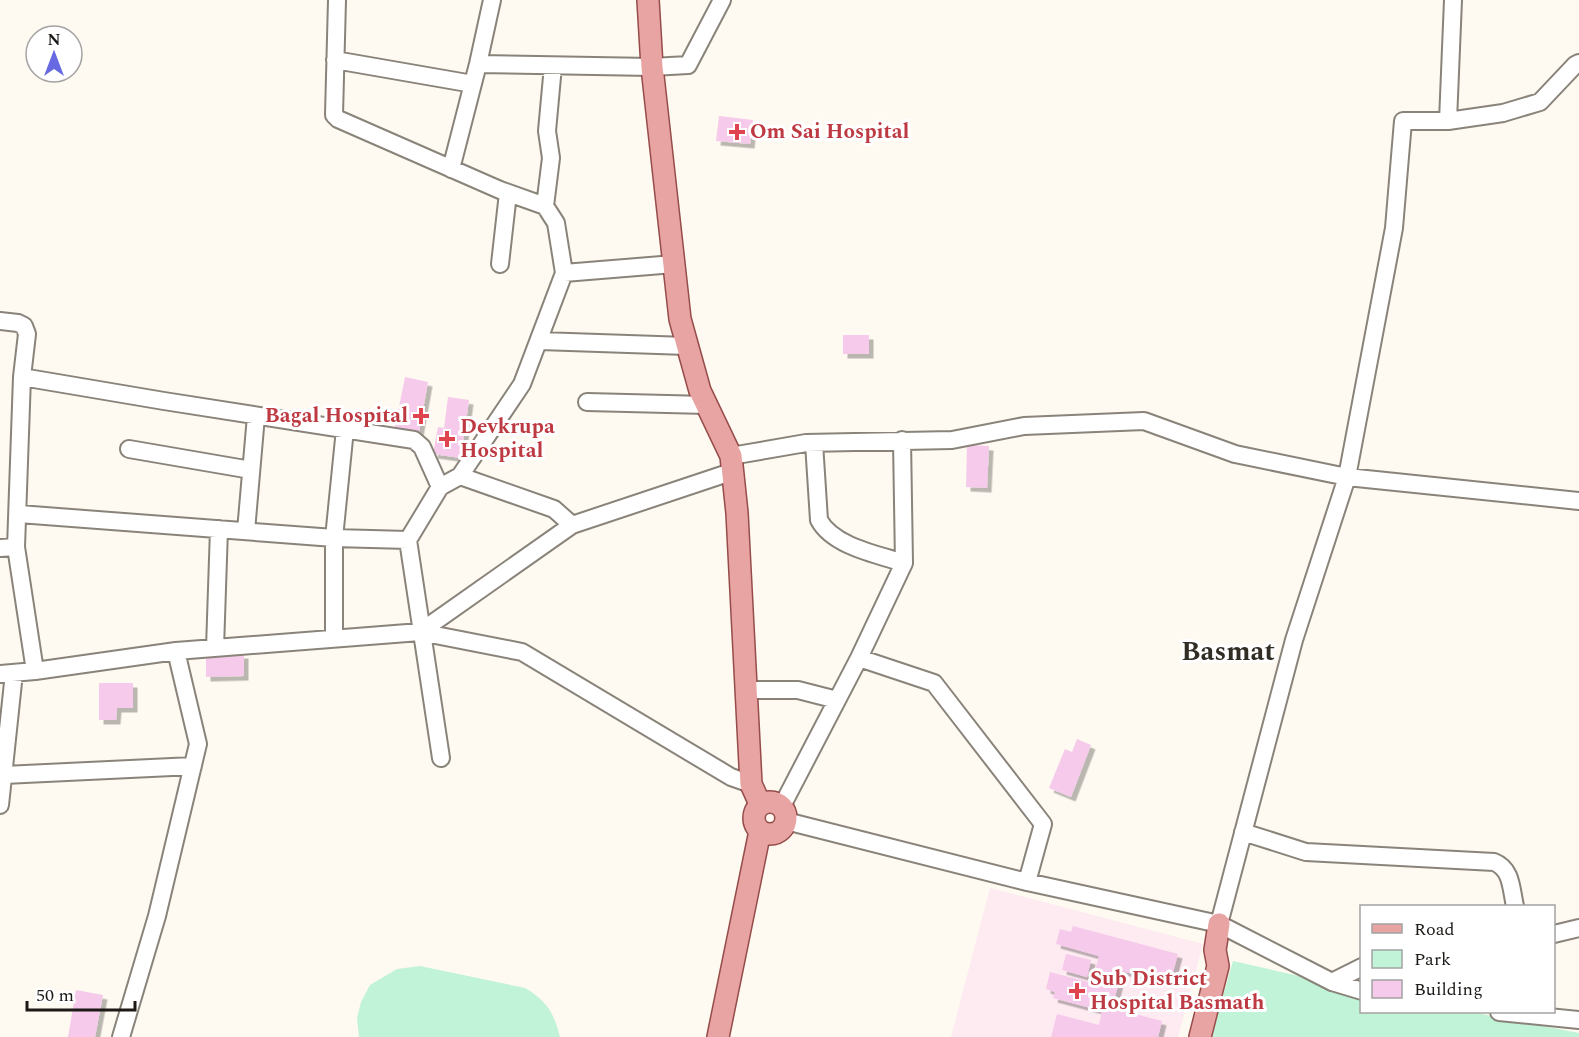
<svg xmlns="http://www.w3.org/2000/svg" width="1579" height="1037" font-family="Spectral,serif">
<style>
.medical{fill:#feeaf1}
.green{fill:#c1f3d8}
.building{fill:#f5caea;filter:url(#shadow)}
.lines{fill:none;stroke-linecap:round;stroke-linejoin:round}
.minor-casing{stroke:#89837a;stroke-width:20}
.major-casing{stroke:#964c49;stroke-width:24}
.minor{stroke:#fff;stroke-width:16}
.major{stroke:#e7a4a3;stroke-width:21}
.health-dot{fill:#e0444e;stroke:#fff;stroke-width:2}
.labels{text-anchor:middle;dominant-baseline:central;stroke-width:6;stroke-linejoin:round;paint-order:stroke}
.health-label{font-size:21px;font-weight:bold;fill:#be3a42;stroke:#fff;text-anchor:start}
.district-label{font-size:27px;font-weight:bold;fill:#312c24;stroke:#fff}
</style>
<defs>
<filter id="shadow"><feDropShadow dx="4.5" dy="4.5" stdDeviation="0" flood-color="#0004"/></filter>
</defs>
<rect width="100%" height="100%" fill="#fef9f1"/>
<path class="medical" d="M990,888L1203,944L1178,1037H951Z"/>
<path class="green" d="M1233,961L1361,990L1362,1012H1471L1579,1033V1037H1211Z
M420,966L525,988C547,1001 554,1013 560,1037H359L357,1018L361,1002L370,985L397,969Z"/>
<path class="building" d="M719,116L753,120L750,144L716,141Z
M843,335H869V354H843Z
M405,377L428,382L419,432L395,427Z
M448,397L469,400L461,458L433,454L438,427L444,428Z
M967,445L989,446L987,488L966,487Z
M244,654V676L206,677V655Z
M99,683H133V708H117L116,720H99Z
M1077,739L1091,745L1071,797L1049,788L1065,749L1072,752Z
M1073,926L1178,954L1172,976L1169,975L1167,983L1122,971L1112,1008L1162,1021L1158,1037H1051L1057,1014L1099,1025L1102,1011L1053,998L1055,992L1046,989L1050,972L1092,983L1099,956L1056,944L1060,929L1071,932Z
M1066,954L1091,960L1087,977L1062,970Z
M76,990L103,995L95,1037H68Z"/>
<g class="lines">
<g class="minor-casing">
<path id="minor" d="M337,0L334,115L338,119L500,190L545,206L556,223L564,273L522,384L460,476L440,487L408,540L441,758
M335,60L473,84
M478,64L652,67L688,65L722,0
M1448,121L1503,113L1540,102L1575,65L1579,63
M451,169L478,64L492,0
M545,206L551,158L547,131L553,66
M500,264L508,193
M564,273L674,264
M0,321L18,323L24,326L27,334L22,377L16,547
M540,341L687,346
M22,377L164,401L414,440L422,447L440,487
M587,402L707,405
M902,440L904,563L859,658L934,683L1043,824L1027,882
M814,443L819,520C833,546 876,554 904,563
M129,449L251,470
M731,456L806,443L952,440L1024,426L1144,421L1235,454L1347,477L1579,501
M460,476L554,509L572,525
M19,514L334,538L408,540
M246,531L256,416
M0,548L16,547L35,671
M420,632L572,525L731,472
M334,638V538L345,429
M215,648L219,529
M176,651L420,632L522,652L731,777L751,784
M0,674L35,671L176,651L198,744L157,916L121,1037
M746,690H798L837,700
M4,775L193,766
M0,805L14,673
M782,806L859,658
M786,821L1027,882L1219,924L1332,982L1362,967
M1243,832L1306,852L1494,862C1512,869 1511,889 1515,906
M1219,924L1294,640L1347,477L1394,228L1403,121H1448L1453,0
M1554,934L1579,928
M1332,982L1362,991
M1499,1012L1579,1020"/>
</g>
<g class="major-casing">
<path id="major" d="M648,0L652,67L680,319L700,391L731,456L737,513L751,784L760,804
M754 818a16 16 0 1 1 32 0a16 16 0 1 1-32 0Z
M718,1037L760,831
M1200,1037L1218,966L1215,950L1219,924"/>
</g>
<use href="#minor" class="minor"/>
<use href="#major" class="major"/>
</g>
<g class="health-dot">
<path d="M734 123h6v6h6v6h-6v6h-6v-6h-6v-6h6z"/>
<path d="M418 407h6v6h6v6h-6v6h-6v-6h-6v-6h6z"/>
<path d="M444 430h6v6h6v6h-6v6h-6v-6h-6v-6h6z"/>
<path d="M1074 982h6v6h6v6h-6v6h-6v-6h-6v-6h6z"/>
</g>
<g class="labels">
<g class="health-label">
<text x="750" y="132">Om Sai Hospital</text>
<text x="408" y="416" text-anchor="end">Bagal Hospital</text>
<text x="460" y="427">Devkrupa<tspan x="460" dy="24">Hospital</tspan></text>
<text x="1090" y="979">Sub District<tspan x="1090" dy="24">Hospital Basmath</tspan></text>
</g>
<g class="district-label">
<text x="1228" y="652">Basmat</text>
</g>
</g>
<rect x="1360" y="905" width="195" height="108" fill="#ffffff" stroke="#a4a3a2" stroke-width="1.5"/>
<rect x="1372" y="924" width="30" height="9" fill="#e7a4a3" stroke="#a4a3a2" stroke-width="1.5"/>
<text x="1414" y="935" font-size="18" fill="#1c1916">Road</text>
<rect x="1372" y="950" width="30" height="18" fill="#c1f3d8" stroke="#a4a3a2" stroke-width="1.5"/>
<text x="1414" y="965" font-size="18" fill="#1c1916">Park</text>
<rect x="1372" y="980" width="30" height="18" fill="#f5caea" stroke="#a4a3a2" stroke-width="1.5"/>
<text x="1414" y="995" font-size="18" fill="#1c1916">Building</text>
<g transform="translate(54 54)"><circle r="28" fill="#ffffff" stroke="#a4a3a2" stroke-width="1.5"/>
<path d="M0-4.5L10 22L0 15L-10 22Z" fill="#6769e2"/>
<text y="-9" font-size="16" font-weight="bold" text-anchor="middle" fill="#1c1916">N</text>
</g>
<path d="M27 1001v9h108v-9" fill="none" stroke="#1c1916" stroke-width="3"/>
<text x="36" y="1001" font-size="18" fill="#1c1916" stroke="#ffffff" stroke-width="4.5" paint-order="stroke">50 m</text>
</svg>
